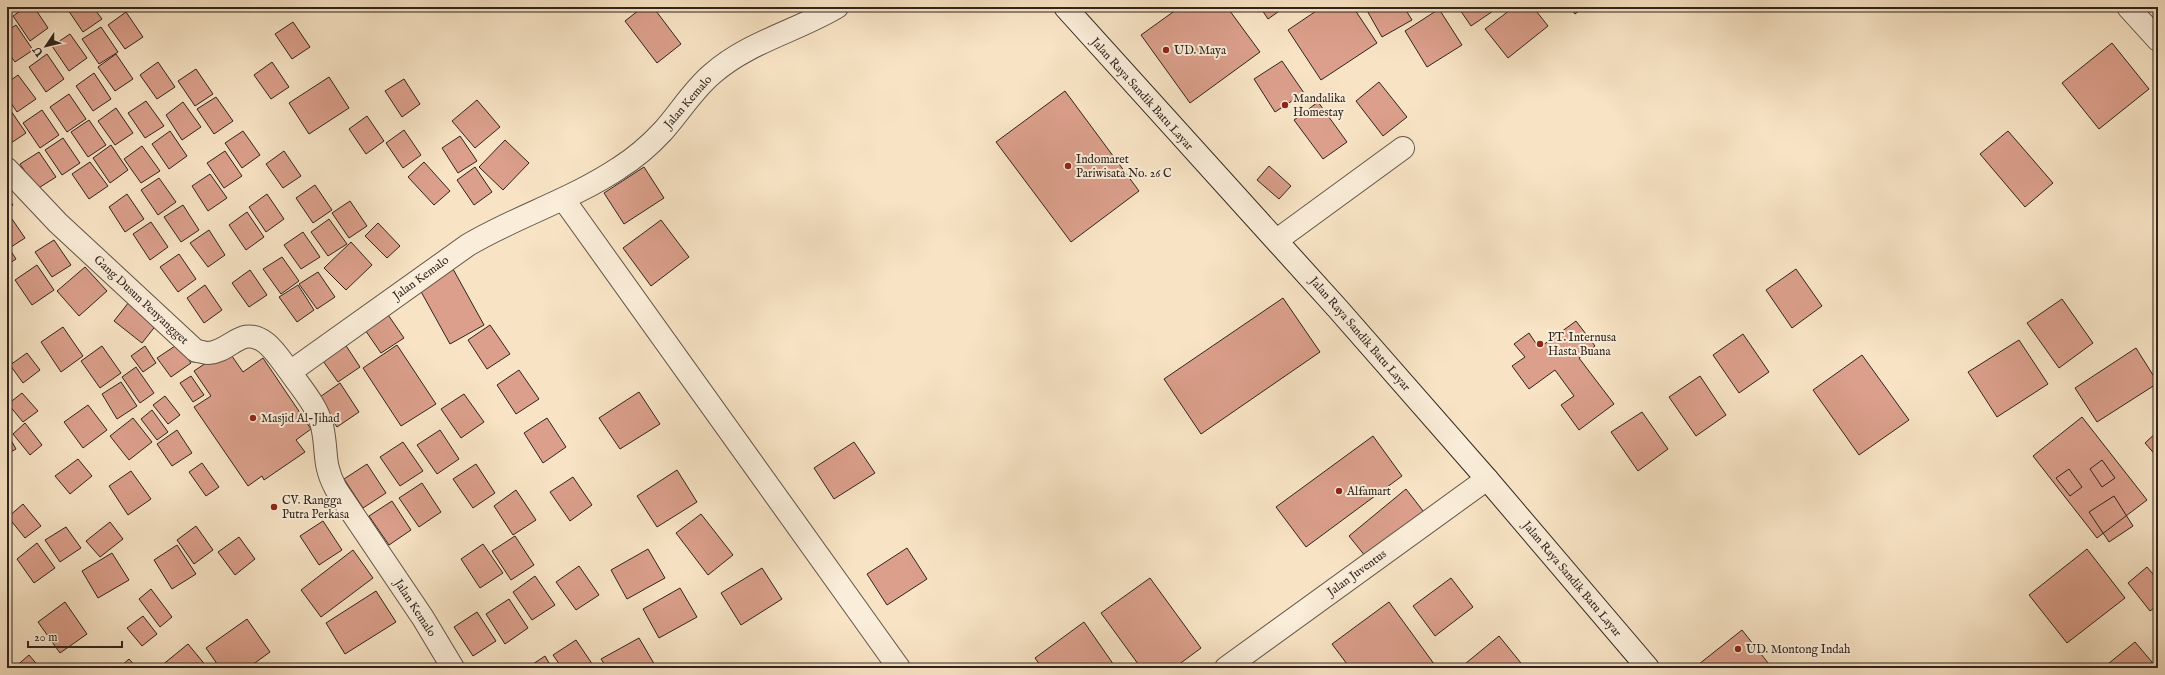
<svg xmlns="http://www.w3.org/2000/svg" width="2165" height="675" font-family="'IM FELL English',serif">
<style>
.building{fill:#db9f8b;stroke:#30241e}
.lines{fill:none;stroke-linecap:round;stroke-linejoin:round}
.minor-casing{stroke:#625448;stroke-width:24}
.secondary-casing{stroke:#30241e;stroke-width:24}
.minor{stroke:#faedd9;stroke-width:22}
.secondary{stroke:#faedd9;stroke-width:22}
.poi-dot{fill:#8f2418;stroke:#faedd9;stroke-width:1.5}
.labels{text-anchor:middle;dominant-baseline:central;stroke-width:4;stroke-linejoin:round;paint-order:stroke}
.poi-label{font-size:12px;fill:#30241e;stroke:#faedd9;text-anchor:start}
.street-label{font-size:12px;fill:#30241e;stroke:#faedd9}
</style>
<rect width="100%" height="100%" fill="#f8e4c5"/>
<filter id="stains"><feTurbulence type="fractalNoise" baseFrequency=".005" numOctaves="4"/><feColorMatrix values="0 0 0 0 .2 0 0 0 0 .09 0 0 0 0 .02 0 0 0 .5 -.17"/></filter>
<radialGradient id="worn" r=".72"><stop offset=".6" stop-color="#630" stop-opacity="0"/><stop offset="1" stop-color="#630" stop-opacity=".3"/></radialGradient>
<path class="building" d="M26,7H34L48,28L30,41L13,16Z
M51,7H62L54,12Z
M66,7H93L102,19L83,32Z
M643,7H653L681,44L657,63L625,21Z
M1180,7H1227L1260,52L1190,103L1141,35Z
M1260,7H1285L1268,19Z
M1322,7H1353L1377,43L1321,80L1288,30Z
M1365,7H1404L1412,20L1382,37Z
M1458,7H1499L1471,26Z
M1514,7H1533L1548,26L1508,58L1485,29Z
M1570,7H1584L1575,14Z
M2149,7H2158V17Z
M1439,9L1462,45L1427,67L1405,31Z
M126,12L143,37L125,49L108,25Z
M293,22L310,47L292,59L275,34Z
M16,25L33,50L15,62L7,51V31Z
M101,27L118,52L99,64L82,39Z
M70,34L87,58L69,71L52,46Z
M2112,43L2149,89L2099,129L2062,83Z
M47,54L64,79L46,92L29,67Z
M116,54L133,79L115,91L98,67Z
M1282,61L1304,93L1275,112L1254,79Z
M158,62L175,87L157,99L140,75Z
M272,62L289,87L271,99L254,75Z
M196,69L213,94L195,106L178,81Z
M94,73L111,99L93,111L76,86Z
M18,75L36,99L17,112L7,97V83Z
M329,77L349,108L309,134L289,103Z
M404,79L420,104L402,117L385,91Z
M1379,82L1407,117L1383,136L1356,101Z
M1065,91L1139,191L1071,242L996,142Z
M69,94L86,119L67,132L50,107Z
M216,97L233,121L214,134L197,109Z
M477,100L500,127L475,148L452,121Z
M146,101L164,126L145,138L128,113Z
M183,102L201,127L182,140L166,115Z
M1318,102L1347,142L1323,159L1294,120Z
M9,108L26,133L8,145L7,109Z
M116,108L133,133L115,145L98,121Z
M42,110L59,135L40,148L23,123Z
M367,116L384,141L366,154L349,129Z
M89,120L106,145L88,157L71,132Z
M404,130L421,155L403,168L386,143Z
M170,131L187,156L169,169L152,144Z
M243,131L260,155L242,168L225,143Z
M2008,131L2053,183L2025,207L1980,154Z
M460,136L477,161L458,173L442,148Z
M63,138L80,163L62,175L45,150Z
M505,140L529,163L503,190L479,167Z
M111,145L128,170L110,183L93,158Z
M142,146L160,171L141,183L124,159Z
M225,151L242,176L224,188L207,163Z
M284,151L301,176L283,188L266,164Z
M39,152L56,177L37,189L20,164Z
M90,162L108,186L89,199L72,174Z
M424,162L450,191L434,205L408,177Z
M1269,166L1291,186L1279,199L1257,180Z
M475,167L492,192L474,205L457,180Z
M644,167L664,198L624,224L604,193Z
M210,174L227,198L208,211L192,186Z
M159,178L176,202L158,215L141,190Z
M315,185L332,210L313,223L296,198Z
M127,194L144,219L125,232L109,207Z
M267,194L284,219L266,232L249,207Z
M7,196L13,205L7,209Z
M350,201L367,226L349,238L332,213Z
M183,205L199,230L181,242L164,217Z
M247,212L264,237L246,250L229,225Z
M12,219L25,238L11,247L7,241V222Z
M329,219L347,244L328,256L311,232Z
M661,220L689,257L651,286L623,248Z
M151,222L168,247L150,260L133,234Z
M378,223L400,246L387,258L365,236Z
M209,230L225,255L208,267L190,243Z
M303,232L320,257L301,269L284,245Z
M54,240L71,265L52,277L35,252Z
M351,242L372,265L346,290L324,268Z
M7,245L16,259L7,265Z
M179,254L196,279L178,292L160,267Z
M282,257L299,281L281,294L263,269Z
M37,265L54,290L32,305L15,280Z
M85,267L107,291L79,316L57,291Z
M453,269L484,325L450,344L419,288Z
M1796,269L1822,306L1792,328L1766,290Z
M250,270L267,295L249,307L232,283Z
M318,272L335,297L317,309L299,284Z
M205,285L222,310L204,323L187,298Z
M298,285L314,310L297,322L279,297Z
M1283,298L1320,352L1201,434L1164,379Z
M2062,299L2093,343L2059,368L2027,323Z
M129,302L157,324L142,343L114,321Z
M384,309L404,338L381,353L361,324Z
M1576,321L1595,346L1579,358L1614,404L1579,430L1561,405L1574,396L1555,370L1529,389L1512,366L1525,357L1514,344L1529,333L1539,348Z
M490,325L510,354L487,369L468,340Z
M63,327L83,356L61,372L41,342Z
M1743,334L1769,372L1739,393L1713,355Z
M341,338L360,367L338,382L318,354Z
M2019,340L2048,384L1997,417L1968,372Z
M178,344L191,363L171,377L157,358Z
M397,345L436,404L401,426L363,368Z
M102,346L121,373L100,388L81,361Z
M145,346L156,363L143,372L131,356Z
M2136,348L2158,383L2097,422L2075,388Z
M227,349L243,372L263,358L311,429L296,440L305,452L264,480L262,476L248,486L194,407L211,396L194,371Z
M27,353L40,370L23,383L10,365Z
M1862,355L1909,420L1859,455L1813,390Z
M136,367L154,393L140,403L122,377Z
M519,370L539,399L516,414L497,385Z
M191,376L204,395L193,402L180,383Z
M1700,376L1726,415L1696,436L1669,397Z
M121,382L137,406L117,419L102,394Z
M340,383L359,412L337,427L317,399Z
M639,392L660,424L620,449L599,418Z
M22,393L38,411L23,422L8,404Z
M464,394L484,422L461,438L441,409Z
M165,396L180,415L168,424L153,405Z
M88,405L107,430L83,448L64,422Z
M152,410L168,432L157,440L141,419Z
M1642,412L1668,449L1638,471L1611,432Z
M2082,417L2147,500L2097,538L2033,456Z
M133,418L152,442L129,460L110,436Z
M547,418L566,447L543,463L524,433Z
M25,423L42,445L30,455L13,434Z
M177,430L192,453L172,466L157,444Z
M440,430L459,459L437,474L417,445Z
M2158,431V458L2145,443Z
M7,433L16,449L7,454Z
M1373,436L1402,476L1306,547L1276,507Z
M403,442L423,471L400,486L380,457Z
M854,442L875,473L834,499L814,468Z
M78,459L92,476L70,494L55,476Z
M2102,460L2115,478L2102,487L2090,469Z
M202,463L219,487L206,496L189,472Z
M367,464L386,493L363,508L344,479Z
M476,464L495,493L473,508L453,479Z
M2069,469L2082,487L2070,496L2056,478Z
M677,470L697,502L657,527L637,496Z
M131,471L151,499L128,515L109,486Z
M573,477L592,505L570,521L550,492Z
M422,483L441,512L419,527L399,498Z
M1406,489L1427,516L1370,562L1349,536Z
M516,490L536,520L513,535L494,506Z
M2114,496L2133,526L2109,542L2089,512Z
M392,501L411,530L389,545L369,516Z
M23,504L41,526L25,538L8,517Z
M701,514L733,555L708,575L676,533Z
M323,521L342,550L319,565L300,536Z
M110,522L123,539L100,557L86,541Z
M196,526L213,550L194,564L177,540Z
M66,527L81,548L60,562L45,540Z
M515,536L534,565L511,580L492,551Z
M239,537L255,559L235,575L218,552Z
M37,543L55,568L34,583L17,559Z
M483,544L503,573L480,588L461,559Z
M177,545L196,574L172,589L154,560Z
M907,548L927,579L887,605L867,574Z
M648,549L665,578L627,599L611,570Z
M2087,549L2125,598L2067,643L2029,595Z
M353,550L373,578L321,617L301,590Z
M112,553L129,580L98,598L82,571Z
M579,566L599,595L576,610L556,582Z
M2147,567L2158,580V605L2150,611L2128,583Z
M762,568L782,599L741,625L721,593Z
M535,576L555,605L532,620L513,592Z
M1150,578L1201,648L1174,668H1141L1101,613Z
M1451,578L1473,607L1435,636L1413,606Z
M680,588L697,617L659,638L643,609Z
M151,589L172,617L160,627L139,599Z
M376,591L396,622L345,654L326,623Z
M509,599L528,628L505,644L486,614Z
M65,602L87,634L60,653L38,622Z
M1389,602L1437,668H1350L1332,644Z
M477,612L496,641L473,656L454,627Z
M143,616L157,634L142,646L127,628Z
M247,619L270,652L248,668H220L206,648Z
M1084,622L1116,668H1042L1035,658Z
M1742,630L1772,668H1694Z
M1499,636L1525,668H1460Z
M639,638L656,667L607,668L601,659Z
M576,640L595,668H562L553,655Z
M2135,642L2157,668H2103Z
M188,644L207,667L162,668L161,666Z
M29,655L40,668H14Z
M545,656L552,668H527Z
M129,659L137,668H119Z"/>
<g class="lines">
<g class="minor-casing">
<path id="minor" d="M2128,7L2158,40
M7,169L58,223L196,351C200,351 205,353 208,353C231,352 241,324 266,343C275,350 283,363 290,372
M564,200L899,668
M1277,240L1403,148
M453,668L423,618L336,489C322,463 328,451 322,426C318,407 301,388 290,372L468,245C517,216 571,200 619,168C635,158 650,145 663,131C680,112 693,90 712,74C748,42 797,31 837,7
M1226,668L1487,479"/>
</g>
<g class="secondary-casing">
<path id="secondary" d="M1065,7L1338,309L1487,479L1648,668"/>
</g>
<use href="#minor" class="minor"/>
<use href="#secondary" class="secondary"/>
</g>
<g class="poi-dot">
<circle cx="1166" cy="50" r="4"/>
<circle cx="1285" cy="105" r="4"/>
<circle cx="1068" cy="166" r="4"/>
<circle cx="1540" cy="344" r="4"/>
<circle cx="253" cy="418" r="4"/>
<circle cx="1339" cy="491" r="4"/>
<circle cx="274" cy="507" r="4"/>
<circle cx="1738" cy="649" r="4"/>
</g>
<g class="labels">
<g class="poi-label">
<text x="1174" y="50">UD. Maya</text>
<text x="1293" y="98">Mandalika<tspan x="1293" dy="14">Homestay</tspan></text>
<text x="1076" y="159">Indomaret<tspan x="1076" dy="14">Pariwisata No. 26 C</tspan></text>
<text x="1548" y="337">PT. Internusa<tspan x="1548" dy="14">Hasta Buana</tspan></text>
<text x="261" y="418">Masjid Al-Jihad</text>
<text x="1347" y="491">Alfamart</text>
<text x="282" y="500">CV. Rangga<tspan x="282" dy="14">Putra Perkasa</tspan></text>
<text x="1746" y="649">UD. Montong Indah</text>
</g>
<g class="street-label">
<text transform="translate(1142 94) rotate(48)">Jalan Raya Sandik Batu Layar</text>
<text transform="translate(688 102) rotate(-49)">Jalan Kemalo</text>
<text transform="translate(421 278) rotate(-36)">Jalan Kemalo</text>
<text transform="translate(141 300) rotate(43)">Gang Dusun Penyangget</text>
<text transform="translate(1360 334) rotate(49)">Jalan Raya Sandik Batu Layar</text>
<text transform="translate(1357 573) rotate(-36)">Jalan Juventus</text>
<text transform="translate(1572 579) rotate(50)">Jalan Raya Sandik Batu Layar</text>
<text transform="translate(415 608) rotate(57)">Jalan Kemalo</text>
</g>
</g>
<rect width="2165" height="675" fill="none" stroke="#f8e4c5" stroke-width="24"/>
<rect x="8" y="8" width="2149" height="659" fill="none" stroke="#30241e" stroke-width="2"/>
<rect x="12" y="12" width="2141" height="651" fill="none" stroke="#30241e"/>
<g transform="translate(46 46) rotate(235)" stroke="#faedd9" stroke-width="3" paint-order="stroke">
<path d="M0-3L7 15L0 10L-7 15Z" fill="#30241e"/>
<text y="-6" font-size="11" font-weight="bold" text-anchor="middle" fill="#30241e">U</text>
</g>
<path d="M28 641v6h94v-6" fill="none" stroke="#30241e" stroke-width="2"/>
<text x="34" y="641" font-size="12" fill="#30241e" stroke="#faedd9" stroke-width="3" paint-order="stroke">20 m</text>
<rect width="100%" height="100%" filter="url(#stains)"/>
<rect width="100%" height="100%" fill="url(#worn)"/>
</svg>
